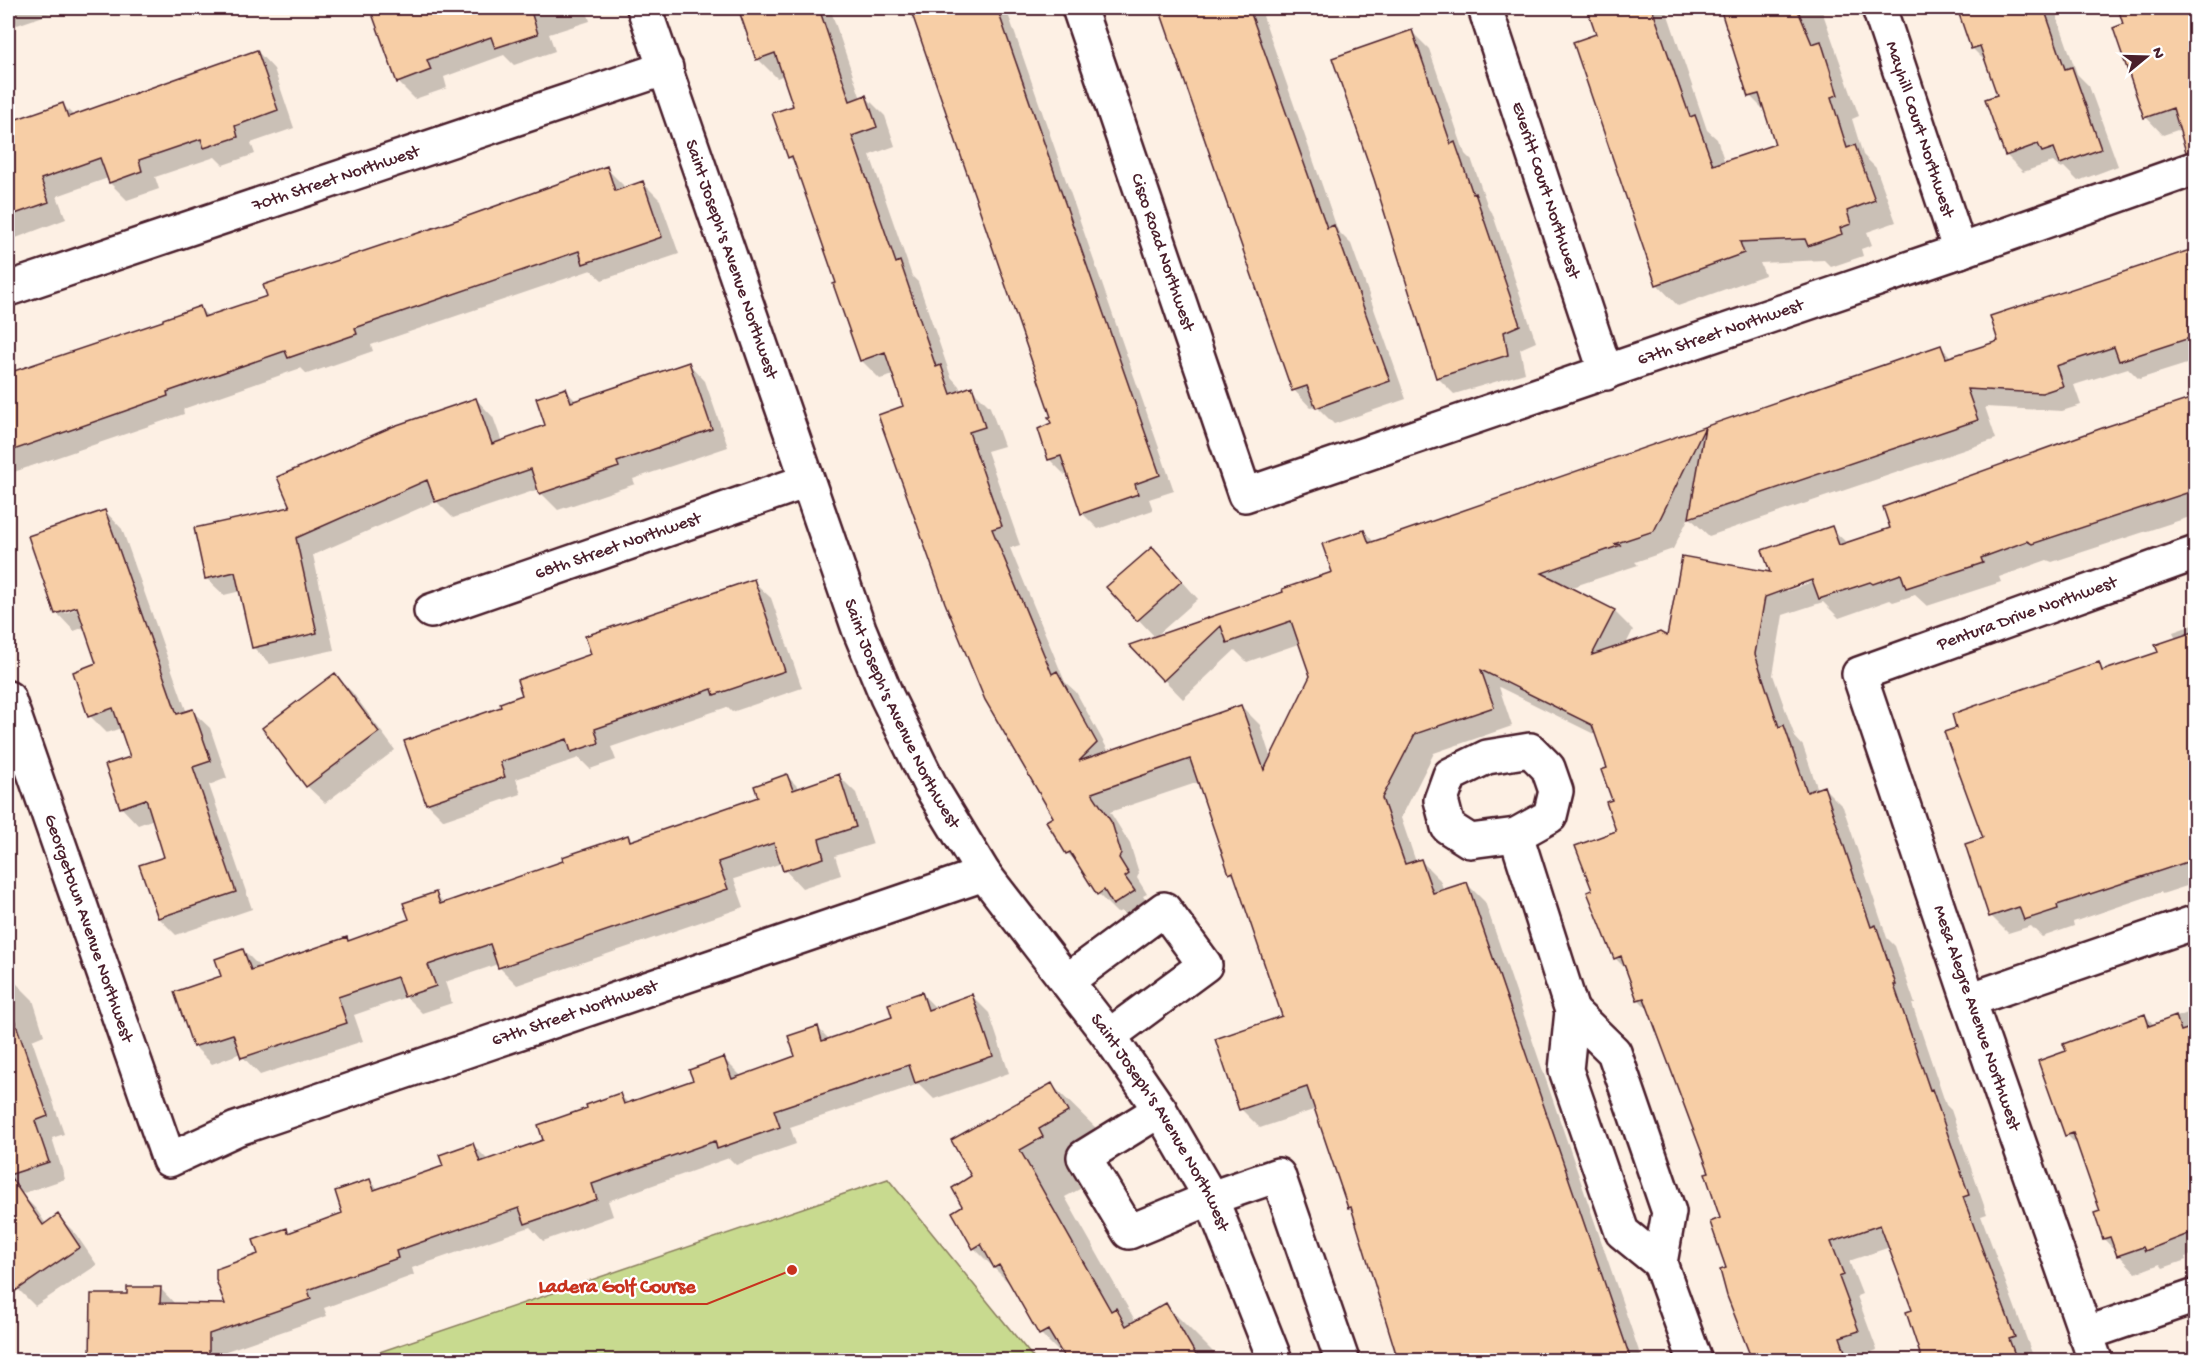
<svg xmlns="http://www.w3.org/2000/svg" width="2203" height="1368" font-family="'Gochi Hand',sans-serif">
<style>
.green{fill:#c8da8f;stroke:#897c5d;stroke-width:1.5}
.shadow{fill:#0003;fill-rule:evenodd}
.building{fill:#f7cea6;stroke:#4a1f2b;stroke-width:1.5}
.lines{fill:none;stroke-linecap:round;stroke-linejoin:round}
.minor-casing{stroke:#4a1f2b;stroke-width:38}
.minor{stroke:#fff;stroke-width:33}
.labels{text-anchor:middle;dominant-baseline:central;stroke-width:4.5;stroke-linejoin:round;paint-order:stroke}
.street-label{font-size:18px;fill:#4a1f2b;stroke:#fff}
.leader{fill:none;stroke:#c8321e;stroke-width:2}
.callout-dot{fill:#c8321e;stroke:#fff;stroke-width:2}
.callout-label{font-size:20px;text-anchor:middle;font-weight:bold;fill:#c8321e;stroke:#fff;stroke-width:4.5;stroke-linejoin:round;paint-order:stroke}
</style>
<rect width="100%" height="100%" fill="#fdf0e4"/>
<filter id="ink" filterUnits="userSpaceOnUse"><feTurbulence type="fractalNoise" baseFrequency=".0167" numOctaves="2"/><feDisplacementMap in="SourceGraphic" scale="12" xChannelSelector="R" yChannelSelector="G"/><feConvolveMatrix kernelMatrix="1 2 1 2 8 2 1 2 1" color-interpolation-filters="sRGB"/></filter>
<g filter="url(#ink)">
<path class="green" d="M888,1179L1035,1360H356Z"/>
<path class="shadow" d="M8,8H67L17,25L8,15Z
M385,8H586L590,21L549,34L555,51L514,65L504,55L444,77L447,88L415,99L398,82L373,12Z
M739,8H830L861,99L866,97L885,116L895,146L870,155L912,276L918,282L951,377L959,386L961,391L971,388L990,407L1004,446L987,451L1020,545L1010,548L1065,682L1076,692L1109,752L1241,706L1260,725L1271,759L1312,676L1301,643L1247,662L1235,650L1183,699L1131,646L1285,593L1333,573L1364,531L1374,542L1941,347L1951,357L2000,342L2196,250V361L2139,379L2128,368L2074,385L2081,405L2062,411L1985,407L1996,439L1709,536L1689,517L1673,549L1635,562L1638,565L1569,588L1614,611L1633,630L1625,646L1668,638L1772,574L1831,528L1848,544L1892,529L2196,398V515L2052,562L2047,560L1999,577L2001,582L1927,606L1915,595L1893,602L1890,600L1839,618L1823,602L1783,615L1773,675L1795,737L1803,746L1818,790L1824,788L1843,807L1887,938L1895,946L1915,1004H1912L1946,1105L1951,1110L1987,1214L1981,1216L2033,1356L2027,1358L2028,1360H1924L1908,1313L1913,1311L1890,1247L1849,1261L1862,1294L1857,1296L1877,1350L1872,1352L1875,1360H1754L1729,1296L1722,1219L1711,1173L1651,1012L1638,999L1628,971L1615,958L1594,891L1618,831L1609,769L1598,736L1499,687L1512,726L1434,753L1401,818L1416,862L1421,861L1440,880L1444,891L1466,883L1485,902L1642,1360H1397L1392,1344L1395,1343L1354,1212L1350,1207L1316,1109L1260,1128L1241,1109L1284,1016L1237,879L1230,873L1199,782L1110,812L1130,844L1139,873L1137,878L1147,894L1143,896L1152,911L1133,923L1121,911L1117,913L1098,894L1081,866L1067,853L894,375L880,379L861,360L838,284L797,165L789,157L795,106L784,75L777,78L758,59ZM1819,576L1820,579L1787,591V587Z
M912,8H1006L1174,491L1149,499L1153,510L1098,529L1082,513L1069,474L1065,475L1050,460L1039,430L1052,424L1053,417Z
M1161,8H1266L1268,14L1263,16L1338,231L1351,244L1406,399L1334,424L1316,406L1311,408L1294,390Z
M1589,8H1671L1666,9L1707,130L1717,139L1725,163L1777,145L1767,113L1750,96L1731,37L1728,33L1719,8H1821L1859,116L1852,119L1863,155L1876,168L1896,222L1867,232L1872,245L1861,249L1863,256L1831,267L1824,260L1760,263L1765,275L1678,306L1657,284L1598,35Z
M1958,8H2054L2077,74L2089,86L2118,166L2078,181L2064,167L2060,168L2053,162L2023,172L2006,155L1999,96L1988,64L1972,48Z
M2119,8H2196V135L2186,127L2163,135L2146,117L2125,25Z
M1412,32L1429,49L1465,154L1472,161L1489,210L1492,212L1536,342L1520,349L1525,373L1454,394L1437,377Z
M257,51L274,69L294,128L251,143L255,154L223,165L215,157L155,177L159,189L127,200L110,183L108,178L57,196L66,219L8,241V124L62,104L74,116Z
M606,168L623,185L625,189L643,183L660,200L679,254L602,280L591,270L371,345L373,351L307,374L301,368L183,409L184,414L11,473L8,470V375L165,322L199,308L209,317L269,297L454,222Z
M688,363L705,381L728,447L633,479L635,484L558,510L541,493L539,489L453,518L436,501L313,555L334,650L270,664L253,647L241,591L224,595L206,578L292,508L476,399L493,417L502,442L547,426L565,390L577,402Z
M105,511L122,529L187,713L192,711L210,728L227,778L209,785L252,909L176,935L159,918L166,858L154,819L138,825L121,807L132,758L121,728L107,733L90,716L98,664L85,627L74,631L57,613L30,537ZM84,603V606L65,613V610Z
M1169,566L1198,599L1155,637L1108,587Z
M753,581L771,598L802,688L732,712L727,707L611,747L616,760L590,769L579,758L516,779L521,794L444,820L427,803L503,708L593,655Z
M2196,624V883L2162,894L2161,892L2073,922L2074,926L2042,937L2031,926L2008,933L1991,916L1985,839L2098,664L2106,672L2160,653L2176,639L2173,632Z
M334,675L352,692L395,750L325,803L307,786L264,728Z
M787,776L800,789L839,776L856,793L873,844L835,856L841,875L802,888L785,870L782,863L734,879L744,907L517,985L500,968L498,964L445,982L452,1003L422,1013L406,997L354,1015L363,1041L260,1075L243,1057L241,1053L212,1064L194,1046L223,977L243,950L261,968L346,939L349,942L411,920L435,894L445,904L565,862L628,836L633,842L760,798Z
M16,983L33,1000L44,1035L32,1040L64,1134L52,1138L65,1179L21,1194L36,1209L46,1224L58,1216L75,1233L97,1265L35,1306L18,1289L8,1274V1199L12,1196L8,1191V985Z
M921,993L936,1008L972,996L989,1013L1009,1073L934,1099L919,1084L790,1127L796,1144L736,1165L729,1158L608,1201L613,1216L543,1241L530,1227L412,1268L414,1275L324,1308L327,1316L226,1351V1360L92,1359L128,1296L160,1288L176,1305H227L260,1255L286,1230L290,1234L344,1214L370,1180L379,1190L445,1167L473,1145L489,1161L545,1141L589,1109L620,1095L629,1104L695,1081L724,1059L742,1077L797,1057L818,1028L830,1040L894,1018Z
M2196,1010V1254L2185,1257L2186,1260L2163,1268L2160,1264L2136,1273L2104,1239L2102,1212L2080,1148L2067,1135L2068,1052L2145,1015L2154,1025Z
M1052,1085L1099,1131L1114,1159L1084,1176L1089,1184L1065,1197L1136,1322L1166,1305L1213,1352L1218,1360H1067L1041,1334L1014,1288L974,1248L964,1206L974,1177Z"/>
<path class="building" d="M370,8H530L538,34L495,48L491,37L427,60L431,70L397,83Z
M738,8H819L850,101L866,95L877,127L852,136L896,263L900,261L936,367L941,365L951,394L972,386L985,427L969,432L1002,526L992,529L1052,674L1057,671L1097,743L1079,761L1241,705L1264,770L1310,676L1291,621L1227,643L1221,626L1163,681L1129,645L1283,592L1282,589L1332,572L1322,544L1364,530L1369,543L1941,345L1946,358L1998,341L1990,316L2196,248V336L2119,361L2114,347L2056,366L2063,386L2042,393L1967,389L1978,420L1689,518L1705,427L1654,531L1614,544L1621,545L1542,573L1615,610L1592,655L1660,632L1667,636L1682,556L1770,572L1762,550L1832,526L1839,545L1890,528L1883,507L2105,427L2196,397V490L2032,544L2027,541L1981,558L1983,563L1906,588L1901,574L1873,584L1870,582L1819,599L1812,580L1765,597L1755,654L1779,727L1784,725L1807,792L1824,786L1871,927L1876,925L1896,985H1894L1930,1090L1932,1089L1969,1195L1963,1197L2015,1337L2009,1339L2017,1360H1922L1906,1312L1912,1310L1880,1225L1831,1242L1844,1275L1839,1277L1859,1331L1840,1337L1848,1360H1752L1727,1296L1720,1270L1726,1268L1710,1222L1720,1218L1705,1173L1709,1172L1644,998L1637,1000L1621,956L1614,959L1587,892L1592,890L1575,846L1616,831L1606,802L1612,800L1601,770L1607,768L1592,725L1481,670L1494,707L1415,734L1382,798L1405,864L1421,859L1433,893L1467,882L1631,1360H1398L1351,1207L1348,1208L1307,1087L1239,1110L1215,1039L1282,1016L1233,872L1229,874L1190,759L1092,793L1112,823L1121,853L1119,858L1129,874L1125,877L1135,891L1113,905L1104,890L1097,895L1070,852L1066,854L1046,821L1053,817L985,700L945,603L878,415L903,406L885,352L860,361L833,284L836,283L792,156L788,158L772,113L793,106L775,53L756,60Z
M910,8H997L1160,475L1135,484L1138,494L1081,514L1061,456L1048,460L1038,429L1051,423L1048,417H1051Z
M1159,8H1249L1327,228L1334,225L1390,381L1316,408L1307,386L1292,391Z
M1587,8H1652L1690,117L1695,115L1713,165L1775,144L1759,94L1748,97L1720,8H1797L1812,44L1821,41L1838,95L1831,97L1847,148L1855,145L1875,200L1847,211L1851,224L1840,228L1842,234L1808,246L1805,239L1740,242L1744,253L1656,285L1573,42L1596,34Z
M1957,8H2044L2065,69L2072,67L2101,149L2060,164L2054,148L2042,152L2038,144L2005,156L1985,99L1997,95L1980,46L1971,49Z
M2118,8H2189L2196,26V150L2186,152L2173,108L2144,118L2113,28L2123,24Z
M1412,30L1451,144L1455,142L1473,194L1475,193L1520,325L1504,332L1508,355L1436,378L1374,179L1332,58Z
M257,50L278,110L235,126L238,137L204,148L201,139L139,160L142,171L109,183L100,158L41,179L49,202L15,214L8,192V122L63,103L68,117Z
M607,166L615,191L643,181L662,237L583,264L579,251L355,328L357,334L288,358L285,351L167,392L168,396L8,452V373L163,321V319L200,306L204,317L267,296L263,285L454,221Z
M689,362L712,429L617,462L619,467L539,494L531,469L435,502L427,480L296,538L317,633L252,648L235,572L205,579L194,528L290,507L277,477L394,426L476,398L492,444L545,425L536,398L566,388L571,402Z
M105,510L177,714L193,709L211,761L193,767L236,892L158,918L139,865L164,857L146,799L120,808L105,765L130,757L113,708L88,717L73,672L96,663L77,607L55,614L28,536Z
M1152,547L1182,581L1137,621L1106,587Z
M754,579L785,671L714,695L712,689L595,729L599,743L571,752L567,739L500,762L505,777L426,804L404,741L501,707L500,703L522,695L517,680L591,654L585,636Z
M2196,631V859L2057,905L2058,909L2024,920L2019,907L1989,917L1965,844L1983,838L1944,732L1956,728L1952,714L2099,662L2102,671L2158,652L2155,645Z
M335,673L379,732L306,787L262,728Z
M787,774L793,790L839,774L856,827L819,839L824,858L783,871L774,843L718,862L728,889L498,968L490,944L428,965L436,986L404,997L397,977L338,997L347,1023L241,1058L233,1034L193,1047L174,992L221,976L215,959L243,949L251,970L347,937L348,941L409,919L403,903L436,892L440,904L563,861L562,857L628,835L630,841L758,797L754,786Z
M922,992L928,1010L972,994L993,1056L915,1083L909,1065L774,1110L780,1127L717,1149L715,1141L592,1184L597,1199L525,1224L519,1208L396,1251L398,1258L308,1290L311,1299L209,1334V1360H90L91,1294H127V1287H161L160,1303L225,1304L216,1280V1269L258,1254L253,1240L287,1228L288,1233L342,1213L335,1191L370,1179L374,1190L443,1166L439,1155L473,1143L480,1162L543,1140L538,1125L587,1108L586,1105L620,1093L624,1104L693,1080L689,1070L724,1057L732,1079L795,1056L788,1036L818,1026L822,1041L892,1017L888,1004Z
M12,1013L48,1116L35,1121L49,1162L9,1175L43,1225L58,1214L80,1247L8,1296V1014Z
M2145,1014L2149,1026L2176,1016L2181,1031L2196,1026V1231L2145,1251L2143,1247L2117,1256L2110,1237L2103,1239L2094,1213L2100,1211L2073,1133L2065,1136L2038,1061L2066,1051L2063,1044Z
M1052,1083L1068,1112L1039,1129L1043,1137L1020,1150L1111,1311L1116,1308L1126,1326L1166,1303L1199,1360H1066L1048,1330L1039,1335L999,1265L994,1268L981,1244L973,1249L952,1212L962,1206L952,1188L971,1176L951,1140Z"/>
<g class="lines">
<g class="minor-casing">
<g id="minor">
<path id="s1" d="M644,8L859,629L887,697L931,787L984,874L1109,1036L1160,1110L1211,1198L1275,1360"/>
<path id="s2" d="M1079,8L1245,495L1960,251L2196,168"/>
<path id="s3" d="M1485,8L1606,373"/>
<path id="s4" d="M1879,8L1960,251"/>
<path id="s5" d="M8,289L666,68"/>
<path id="s6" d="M431,611L807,481"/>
<path id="s7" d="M8,698L169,1160L236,1129L984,874"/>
<path d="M1530,750L1548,768L1556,791L1550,816L1516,835L1470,841L1448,827L1441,800L1450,775L1487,757Z"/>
<path d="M1516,835L1572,1011L1566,1070L1622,1232L1660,1263"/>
<path d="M1067,981L1164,909L1205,965L1109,1036"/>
<path d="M1969,1000L2196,922"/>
<path d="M1572,1011L1614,1052L1669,1212L1660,1263L1695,1360"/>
<path d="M1160,1110L1084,1157L1129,1232L1211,1198L1278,1175L1342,1360"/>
<path d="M2085,1334L2196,1296"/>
<path id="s8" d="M2095,1360L1969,1000L1859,674L2196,553"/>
</g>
</g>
<use href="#minor" class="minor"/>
</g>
</g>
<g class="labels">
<g class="street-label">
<text stroke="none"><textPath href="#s4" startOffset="128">Mayhill Court Northwest</textPath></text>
<text stroke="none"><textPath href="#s5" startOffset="346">70th Street Northwest</textPath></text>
<text stroke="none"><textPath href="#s3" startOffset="192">Everitt Court Northwest</textPath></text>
<text stroke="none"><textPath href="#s2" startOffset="258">Cisco Road Northwest</textPath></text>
<text stroke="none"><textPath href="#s1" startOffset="266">Saint Joseph's Avenue Northwest</textPath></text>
<text stroke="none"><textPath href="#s2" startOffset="1017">67th Street Northwest</textPath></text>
<text stroke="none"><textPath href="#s6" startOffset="198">68th Street Northwest</textPath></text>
<text stroke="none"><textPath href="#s8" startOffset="904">Pentura Drive Northwest</textPath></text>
<text stroke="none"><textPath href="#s1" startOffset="752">Saint Joseph's Avenue Northwest</textPath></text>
<text stroke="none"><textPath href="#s7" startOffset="244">Georgetown Avenue Northwest</textPath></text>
<text stroke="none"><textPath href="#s7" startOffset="921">67th Street Northwest</textPath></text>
<text transform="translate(1976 1018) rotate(71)">Mesa Alegre Avenue Northwest</text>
<text stroke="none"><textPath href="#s1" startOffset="1238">Saint Joseph's Avenue Northwest</textPath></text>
</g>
</g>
<path class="leader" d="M792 1270L707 1304H526"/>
<circle class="callout-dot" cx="792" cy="1270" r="6"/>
<g class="callout-label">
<text x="617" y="1292">Ladera Golf Course</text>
</g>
<rect width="2203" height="1368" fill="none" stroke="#fff" stroke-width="30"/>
<rect x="15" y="15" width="2173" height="1338" fill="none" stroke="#4a1f2b" stroke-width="2" filter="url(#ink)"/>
<g transform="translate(2146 57) rotate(71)" stroke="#ffffff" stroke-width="4.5" paint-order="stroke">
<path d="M0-4.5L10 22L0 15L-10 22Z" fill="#4a1f2b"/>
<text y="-9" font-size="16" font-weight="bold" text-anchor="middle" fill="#4a1f2b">N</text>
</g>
</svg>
